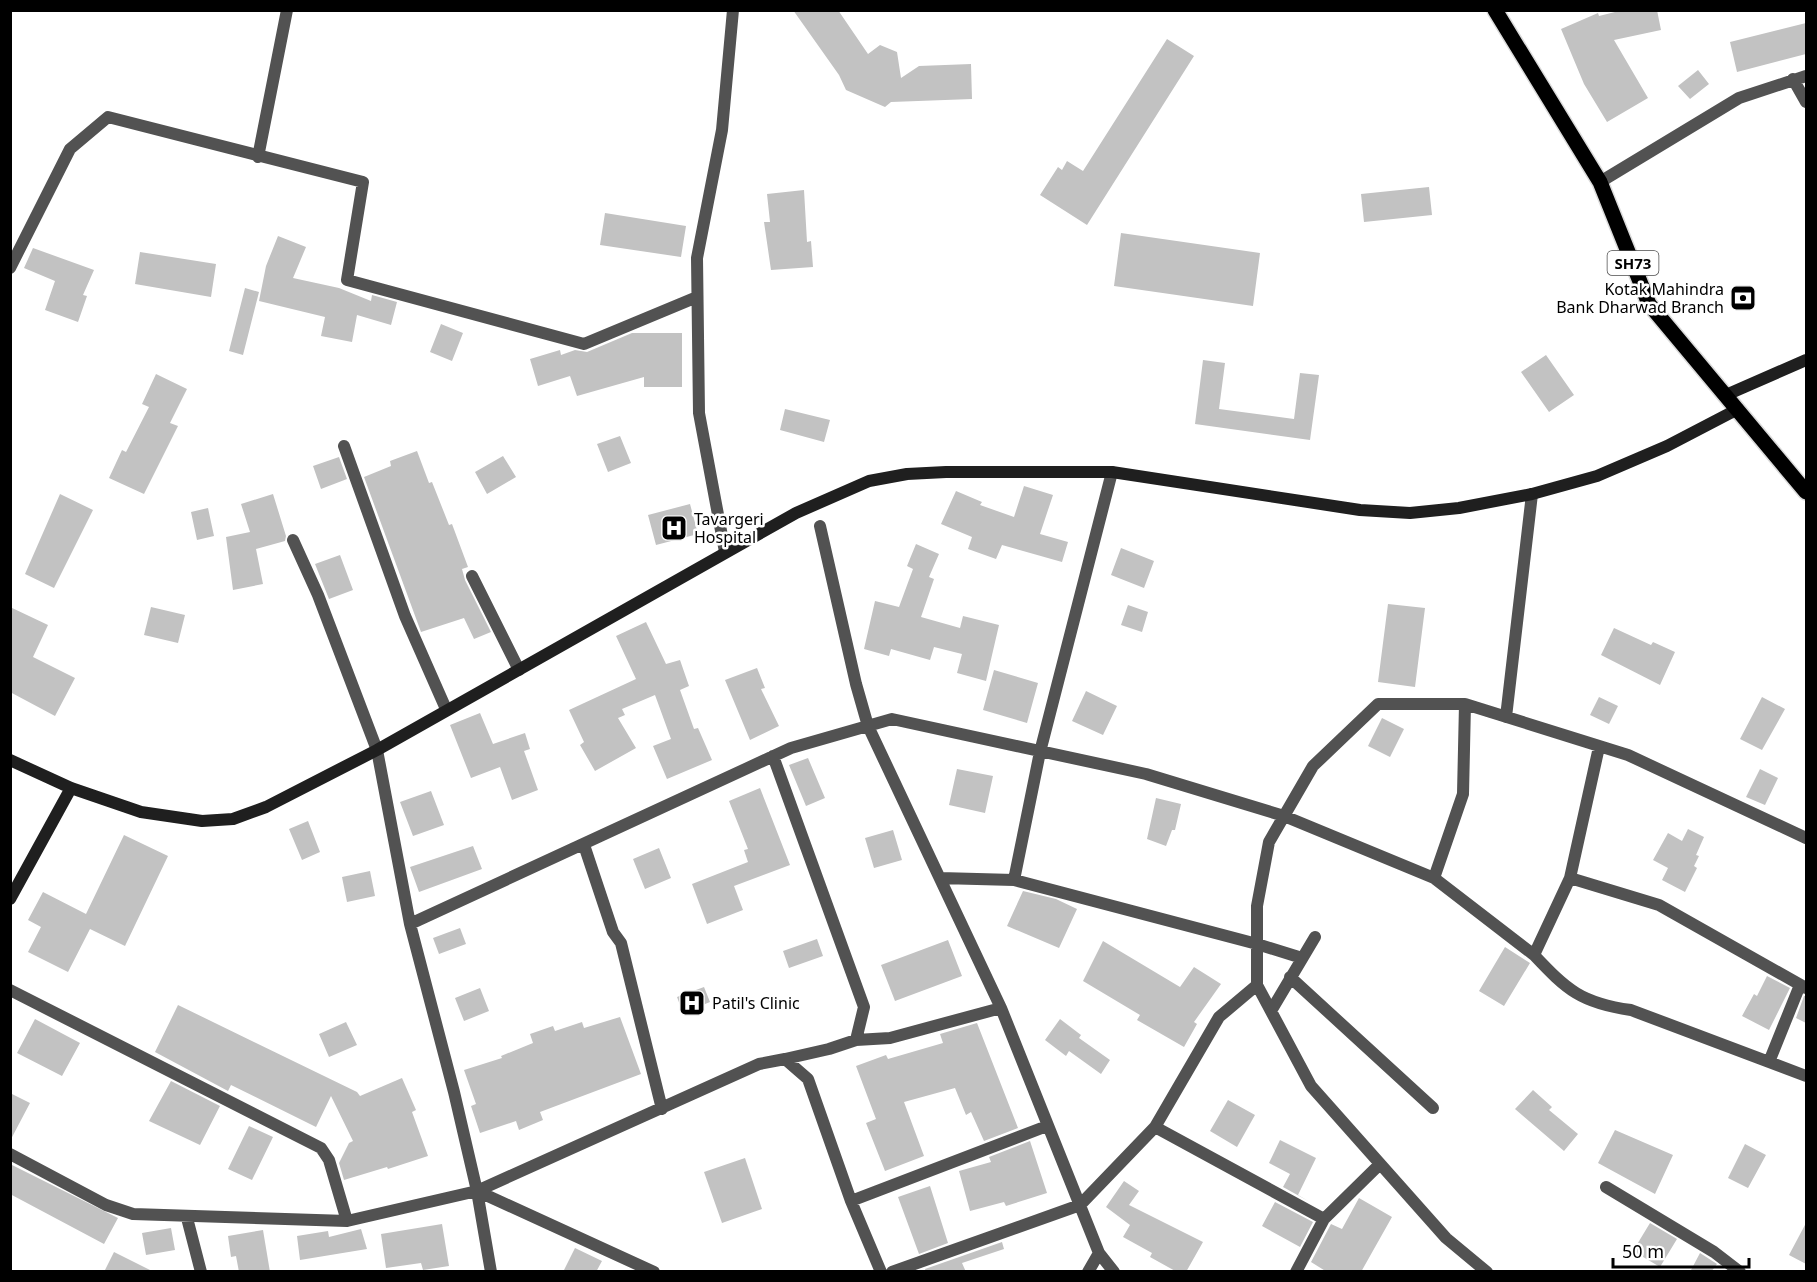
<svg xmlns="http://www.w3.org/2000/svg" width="1817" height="1282" font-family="'Noto Sans',sans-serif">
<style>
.building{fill:#c2c2c2}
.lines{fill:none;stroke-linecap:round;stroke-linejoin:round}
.primary-casing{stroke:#dbdbdb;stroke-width:18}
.street{stroke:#525252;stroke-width:12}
.secondary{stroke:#1f1f1f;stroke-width:12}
.primary{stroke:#000;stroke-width:15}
.labels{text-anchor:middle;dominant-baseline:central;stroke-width:5;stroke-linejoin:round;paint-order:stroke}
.shield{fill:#fff;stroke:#4c4c4c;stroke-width:1.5}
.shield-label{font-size:15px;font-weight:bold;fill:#000}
.poi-label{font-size:16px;fill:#000;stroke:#fff;text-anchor:start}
</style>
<rect width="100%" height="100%" fill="#fff"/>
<path class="building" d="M793,10H838L868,54L880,45L897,52L901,78L919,66L971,64L972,99L891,102L885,107L846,90L839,75Z
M1623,10H1657L1661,30L1614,40L1648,98L1607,122L1584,84L1561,29L1598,13L1599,16Z
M1806,23V54L1737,72L1730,42Z
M1167,39L1194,56L1087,225L1040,195L1058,167L1062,170L1067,161L1083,171Z
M1698,70L1709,84L1690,99L1678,86Z
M1429,187L1432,215L1364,222L1361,194Z
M804,190L807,242L811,241L813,267L771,270L764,222H770L767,194Z
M605,213L686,226L681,257L600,245Z
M1121,233L1260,253L1253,306L1114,286Z
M278,236L306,247L293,278L339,288L371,301L372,295L397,302L391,325L357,315L352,342L321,336L325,317L259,301L266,266Z
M33,248L94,270L83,295L87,296L78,322L45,310L55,281L24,268Z
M140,252L216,264L211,297L135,284Z
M245,288L259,292L243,355L229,351Z
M441,324L463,333L452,361L430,352Z
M632,333H682V387H644V377L577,396L570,376L538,386L530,359L560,350L561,355L575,350L587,352Z
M1546,355L1574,395L1549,412L1521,372Z
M1203,360L1225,363L1219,409L1294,419L1300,373L1319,375L1310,440L1195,424Z
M156,374L187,389L170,423L178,426L144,494L109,478L122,450L126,452L149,407L142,404Z
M785,409L830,420L824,442L780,430Z
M620,436L631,463L608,472L597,444Z
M417,451L429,483L432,482L449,525L452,524L468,567L462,569L465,580L491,632L474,639L464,618L421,632L364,477L391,466L390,461Z
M503,456L516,477L487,494L475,472Z
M339,457L347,479L321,489L313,466Z
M1024,486L1053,495L1040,534L1068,542L1062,562L1002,545L996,559L968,549L972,537L941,524L956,491L982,502L980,505L1014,517Z
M60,494L93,510L54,588L25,574Z
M273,494L286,536L285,541L256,549L263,584L233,590L226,537L250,532L241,504Z
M690,504L698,534L656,545L648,515Z
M208,508L214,536L197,540L191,512Z
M916,544L939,554L929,577L934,579L921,617L960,628L963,616L999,625L986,681L957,673L962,654L934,647L930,660L891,649L889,656L864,649L875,601L899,607L913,569L907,566Z
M1121,548L1154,561L1144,588L1111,575Z
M340,555L353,590L329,599L315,564Z
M1388,604L1425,608L1415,687L1378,682Z
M1128,605L1148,612L1142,632L1121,625Z
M10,607L48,625L33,657L75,678L55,716L10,692Z
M151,607L185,615L178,643L144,635Z
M646,622L666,664L680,660L689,686L680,690L694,729L698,728L712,760L667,779L653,746L671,739L655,695L622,709L625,715L618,718L636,748L595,771L580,745L584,742L569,710L636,679L616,636Z
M1614,628L1651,645L1653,642L1675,652L1660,685L1601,655Z
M757,668L765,688L761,689L779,726L750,740L725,680Z
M994,670L1038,683L1027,723L983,710Z
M1086,691L1117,706L1103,735L1072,721Z
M1599,697L1618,706L1609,724L1590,715Z
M1762,697L1785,709L1762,750L1740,739Z
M480,713L493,744L525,733L530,749L524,751L538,790L512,800L500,767L471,778L450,725Z
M1382,718L1404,729L1390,757L1368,746Z
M808,758L825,798L806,806L789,765Z
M957,769L993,776L985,813L949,805Z
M1760,769L1778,778L1765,805L1746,797Z
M760,788L790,865L734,886L743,910L707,924L692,884L748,862L744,850L748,849L729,801Z
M431,791L444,825L413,836L400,802Z
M1156,798L1181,804L1175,830H1172L1166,846L1147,839Z
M308,821L320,852L302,860L289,829Z
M1688,829L1704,837L1696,855L1699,856L1694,866L1697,868L1685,892L1662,880L1668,868L1653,860L1668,833L1682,841Z
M893,830L902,860L874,868L865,838Z
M124,835L168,856L125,946L90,929L68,972L28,952L41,927L28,920L43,892L86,914Z
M473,846L482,869L419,892L410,867Z
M659,848L671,878L645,889L633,859Z
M370,871L375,896L347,902L342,877Z
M1023,891L1056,899L1077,909L1059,948L1007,926Z
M460,928L466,944L439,954L433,938Z
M817,939L823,956L789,968L783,951Z
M948,940L962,976L895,1001L881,965Z
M1103,941L1180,987L1194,967L1221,984L1194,1022L1197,1024L1184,1047L1137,1020L1140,1015L1083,981Z
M1505,947L1530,963L1504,1006L1479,991Z
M1767,976L1790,988L1769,1030L1742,1016L1754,994L1757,996Z
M704,987L710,1002L683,1013L677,997Z
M480,988L489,1011L464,1021L455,998Z
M1804,996H1806V1023L1796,1018Z
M178,1005L357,1092L360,1096L402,1078L416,1110L412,1112L428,1156L388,1169L387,1167L344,1180L339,1163L349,1143L353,1141L331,1096L316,1127L231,1085L228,1091L155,1052Z
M620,1017L641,1074L540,1112L543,1120L519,1130L516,1121L480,1133L471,1106L476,1104L464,1070L502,1058L501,1056L533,1043L530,1034L553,1026L555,1031L582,1022L584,1028Z
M35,1019L80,1043L62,1076L17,1053Z
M1060,1019L1081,1035L1079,1038L1110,1060L1101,1074L1069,1051L1066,1056L1045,1040Z
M346,1022L357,1045L329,1057L319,1034Z
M977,1023L1018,1128L984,1141L971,1112L966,1115L955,1088L904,1102L924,1156L885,1171L866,1123L876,1119L856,1066L886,1055L888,1059L943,1043L940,1034Z
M171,1081L220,1106L200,1145L149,1121Z
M1533,1090L1552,1107L1549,1110L1578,1134L1564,1151L1515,1109Z
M10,1093L30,1103L10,1141Z
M1228,1100L1255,1115L1237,1147L1210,1131Z
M249,1126L273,1137L252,1180L228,1169Z
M1615,1130L1673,1155L1655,1194L1598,1163Z
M1280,1140L1316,1158L1298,1195L1310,1202L1283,1187L1290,1174L1269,1163Z
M1030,1141L1047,1193L1006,1206L1004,1202L970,1211L959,1171L991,1162L989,1157Z
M1745,1144L1766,1155L1748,1188L1728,1178Z
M745,1158L762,1209L722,1223L704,1172Z
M10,1164L118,1218L104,1244L10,1194Z
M1124,1181L1139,1191L1129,1205L1203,1242L1186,1272H1177L1150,1257L1152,1253L1123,1237L1130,1225L1106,1207Z
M930,1186L948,1243L919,1254L898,1197Z
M1359,1198L1392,1217L1361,1272H1327L1311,1262L1331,1224L1342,1229Z
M1275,1202L1313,1222L1300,1247L1262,1226Z
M1650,1223L1677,1239L1660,1267L1633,1251Z
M1806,1223V1264L1789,1255Z
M442,1224L449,1266L423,1270L421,1263L386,1268L381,1234Z
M171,1228L175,1250L146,1255L142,1233Z
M361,1229L367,1249L300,1260L297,1236L328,1231L329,1237Z
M263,1230L270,1272H239L236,1256L231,1257L228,1236Z
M1002,1242L1004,1249L962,1263L966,1272H926L925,1269Z
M575,1248L602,1261L596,1272H563Z
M114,1252L154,1272H104Z
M1700,1253L1717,1264L1711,1272H1690Z"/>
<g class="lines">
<g class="primary-casing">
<path id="primary" d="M1495,10L1600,182L1649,304L1806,492"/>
</g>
<path class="street" d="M1793,79L1806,102
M258,157L287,10
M1600,182L1739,98L1806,76
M10,268L70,149L108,117L363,182L347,280L584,344L697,297
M344,446L405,616L446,709
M820,526L856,684L868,726L1001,1008L1099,1253L1088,1272
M293,540L318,595L377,750L410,924L454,1092L477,1191L491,1272
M725,552L699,413L697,258L722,130L733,10
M472,576L519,670
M1506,717L1532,494
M773,756L864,1007L856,1040L829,1049L785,1059
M584,845L613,932L621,943L662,1109
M940,878L1014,880L1257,944L1302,958
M1434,878L1463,794L1465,704
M1570,878L1599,747
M1014,880L1040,752L1112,472
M410,924L791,748L892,719L1146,774L1284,816L1434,878L1534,955L1570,878L1659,905L1806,988
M1534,955C1567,990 1581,1003 1631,1010L1806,1076
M1290,977L1433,1108
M10,990L321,1148L329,1160L347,1221
M1271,1011L1315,937
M856,1040L890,1038L1001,1008
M1769,1062L1800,985
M1155,1127L1324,1219
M10,1154L106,1205L133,1214L347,1221L477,1191L654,1272
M1606,1187L1714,1252L1740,1272
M477,1191L759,1064L785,1059L808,1079L851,1201L881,1272
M851,1201L1047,1126
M187,1218L201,1272
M1099,1253L1114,1272
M892,1272L1080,1205L1155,1127L1219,1017L1257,985
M1296,1272L1324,1219L1380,1164
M1487,1272L1446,1238L1311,1086L1257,985V906L1269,842L1313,766L1378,704H1465L1628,755L1806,838"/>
<path class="secondary" d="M1726,395L1806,360
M10,760L71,788L141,812L202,821L233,819L266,807L377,750L796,513L869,481L907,474L946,472H1112L1360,510L1410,513L1459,508L1532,494L1597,476L1667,446L1738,409
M10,899L71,788"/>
<use href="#primary" class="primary"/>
</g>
<defs>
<g id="bank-square" transform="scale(1.35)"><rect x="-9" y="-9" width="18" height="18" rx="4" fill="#000" stroke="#fff"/><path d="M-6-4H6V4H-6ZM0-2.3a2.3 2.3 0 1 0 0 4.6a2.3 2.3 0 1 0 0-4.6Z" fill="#fff"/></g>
<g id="hospital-square" transform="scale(1.35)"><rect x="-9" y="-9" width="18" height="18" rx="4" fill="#000" stroke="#fff"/><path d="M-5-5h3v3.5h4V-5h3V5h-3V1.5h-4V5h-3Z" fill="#fff"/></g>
</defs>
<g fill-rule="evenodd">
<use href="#bank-square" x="1743" y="298"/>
<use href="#hospital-square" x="674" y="528"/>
<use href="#hospital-square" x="692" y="1003"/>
</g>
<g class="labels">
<rect class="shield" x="1607.5" y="251" width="51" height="24" rx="4.5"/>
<g class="shield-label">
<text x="1633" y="263">SH73</text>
</g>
<g class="poi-label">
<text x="1724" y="289" text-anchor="end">Kotak Mahindra<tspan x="1724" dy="18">Bank Dharwad Branch</tspan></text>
<text x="694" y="519">Tavargeri<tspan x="694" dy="18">Hospital</tspan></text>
<text x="712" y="1003">Patil's Clinic</text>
</g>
</g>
<rect width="1817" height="1282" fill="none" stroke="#000000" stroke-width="24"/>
<path d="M1613 1258v9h136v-9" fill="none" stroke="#000000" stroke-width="3"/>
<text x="1622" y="1258" font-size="18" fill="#000000" stroke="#ffffff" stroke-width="4.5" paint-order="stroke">50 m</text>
</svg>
